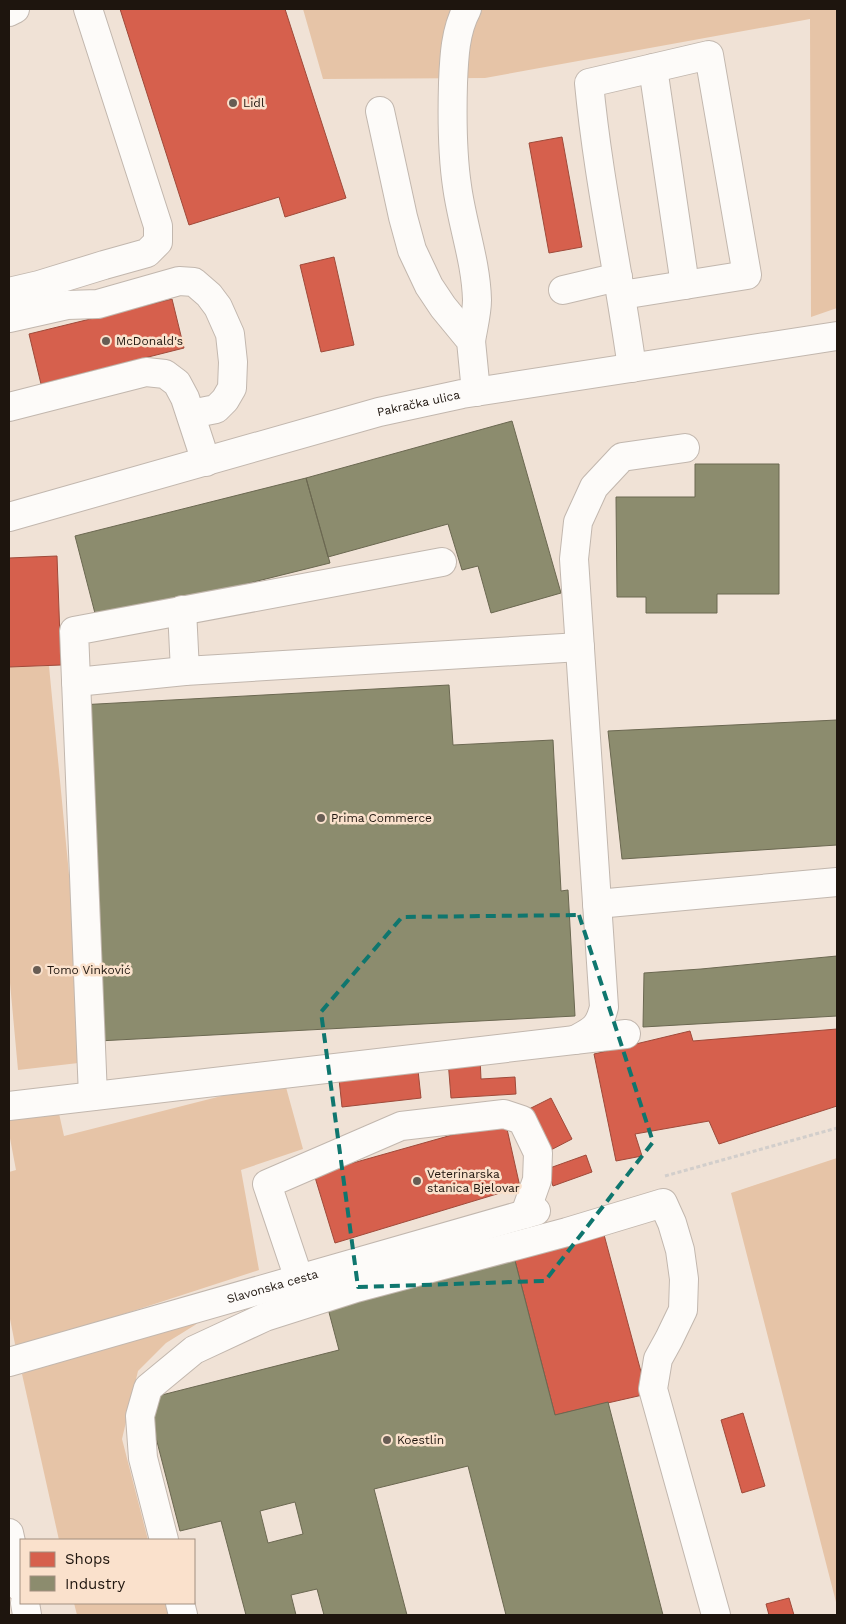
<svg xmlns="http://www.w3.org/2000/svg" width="846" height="1624" font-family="'Work Sans',sans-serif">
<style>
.green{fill:#e6c4a7}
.shops{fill:#d6604d;stroke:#9f4a3a}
.industry{fill:#8c8c6e;stroke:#6b6851;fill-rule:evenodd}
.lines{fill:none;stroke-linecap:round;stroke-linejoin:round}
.minor-casing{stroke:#c2b7ae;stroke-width:30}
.major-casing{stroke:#c2b7ae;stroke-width:30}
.path{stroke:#d2cecb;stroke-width:3;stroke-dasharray:4 2.5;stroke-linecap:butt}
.minor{stroke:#fdfbf9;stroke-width:28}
.major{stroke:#fdfbf9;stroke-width:28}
.marked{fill:none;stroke:#0f766e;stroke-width:4;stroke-dasharray:10 6;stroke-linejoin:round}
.poi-dot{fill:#685d54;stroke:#fae1cc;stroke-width:2}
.labels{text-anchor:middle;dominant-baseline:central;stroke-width:5;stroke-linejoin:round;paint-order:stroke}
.poi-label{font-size:12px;fill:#1e150e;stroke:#fae1cc;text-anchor:start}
.street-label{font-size:12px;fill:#1e150e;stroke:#fae1cc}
</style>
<rect width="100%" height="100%" fill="#f0e2d6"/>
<path class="green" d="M303,9H837V308L811,317L810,19L485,78L323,79Z
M49,666L87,1062L18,1070L9,972V667Z
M284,1080L303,1149L241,1170L259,1270L16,1349L9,1314V1172L16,1170L9,1133V1106L56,1100L64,1136Z
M837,1158V1606L731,1193Z
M215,1307L195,1325L166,1343L138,1371L122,1439L148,1540H59L22,1374L63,1355Z
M74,1603H165L168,1615H77Z"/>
<path class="shops" d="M120,9H285L346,198L285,217L279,197L189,225Z
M562,137L582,247L549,253L529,143Z
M334,257L354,345L321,352L300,265Z
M172,299L184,348L41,384L29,334Z
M57,556L61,665L9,667V558Z
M837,1029V1106L719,1144L709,1121L635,1134L642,1156L616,1161L594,1054L690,1031L693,1041Z
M480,1058L481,1079L515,1077L516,1094L451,1098L448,1060Z
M417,1061L421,1098L342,1107L338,1070Z
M551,1098L572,1139L545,1153L523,1112Z
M505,1120L520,1187L335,1243L314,1174Z
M586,1155L592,1172L553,1186L547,1169Z
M603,1231L647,1394L555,1415L513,1253Z
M743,1413L765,1486L742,1493L721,1420Z
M789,1598L794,1615H769L766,1604Z"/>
<path class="industry" d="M512,421L561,593L491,613L478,566L462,570L448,524L328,557L306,478Z
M695,464H779V594H717V613H646V597H617L616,497H695Z
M306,478L330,563L97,621L75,536Z
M449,685L453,745L553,740L561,891L568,890L575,1016L98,1041L79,705Z
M837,720V845L622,859L608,731Z
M837,956V1016L643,1027L644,973L701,969Z
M513,1253L555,1415L608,1402L663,1615H506L468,1466L374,1489L407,1615H324L317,1589L291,1595L296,1615H246L221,1521L180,1531L146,1399L339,1350L326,1301ZM295,1502L303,1534L268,1543L260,1511Z"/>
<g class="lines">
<g class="minor-casing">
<g id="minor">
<path d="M467,9C455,31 454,58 453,83C452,118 452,152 457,186C462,224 476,261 477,300C477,313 473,328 471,341"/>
<path d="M9,12L15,9"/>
<path d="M653,68L685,285"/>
<path d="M380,111L403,217L412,250L429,286L443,307L471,341L476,392"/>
<path d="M563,290L618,277"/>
<path d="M9,292L39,285L104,265L147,253L158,242V226L88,9"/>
<path d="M622,295L747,275L709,55L589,83C598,179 619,273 632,368"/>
<path d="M9,318L67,305L98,304L179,281L194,282L209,295L218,307L230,334L233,362L232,388L225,400L216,409L191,414"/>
<path d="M9,407L146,372L165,374L177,383L185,398L206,462"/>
<path id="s1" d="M9,517L379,412L462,394L837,336"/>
<path d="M182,610L185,671L580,647"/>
<path d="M76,682L185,671"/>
<path d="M597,904L837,882"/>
<path d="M575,1040C593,1030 599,1028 604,1007L574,559L578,522L594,487L622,457L685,448"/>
<path d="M93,1096L74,631L442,562"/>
<path d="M9,1106L626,1034"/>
<path d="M299,1279L267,1184L401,1126L504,1114L522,1120L538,1153L537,1180L525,1214"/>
<path id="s2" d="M9,1362L536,1211"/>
<path d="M164,1540L143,1458L140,1416L148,1388L194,1350L265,1317L356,1288L567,1232L663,1203L672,1223L680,1250L684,1279L683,1310L669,1339L658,1359L653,1389L716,1615"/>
<path d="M180,1603L183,1615"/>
</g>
</g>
<g class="major-casing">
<path id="major" d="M9,1533L21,1588
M25,1603L27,1615"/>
</g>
<path class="path" d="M665,1176L837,1128"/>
<use href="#minor" class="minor"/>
<use href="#major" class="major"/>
</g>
<path class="marked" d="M579,915L653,1142L545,1281L358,1287L321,1012L402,917Z"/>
<g class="poi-dot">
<circle cx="233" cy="103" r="5"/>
<circle cx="106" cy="341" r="5"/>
<circle cx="321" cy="818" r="5"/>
<circle cx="37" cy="970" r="5"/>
<circle cx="417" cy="1181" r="5"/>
<circle cx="387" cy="1440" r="5"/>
</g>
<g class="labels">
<g class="poi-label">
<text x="243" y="103">Lidl</text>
<text x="116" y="341">McDonald's</text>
<text x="331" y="818">Prima Commerce</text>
<text x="47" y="970">Tomo Vinković</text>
<text x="427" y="1174">Veterinarska<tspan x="427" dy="14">stanica Bjelovar</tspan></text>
<text x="397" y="1440">Koestlin</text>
</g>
<g class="street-label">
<text stroke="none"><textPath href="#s1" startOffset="425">Pakračka ulica</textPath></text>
<text stroke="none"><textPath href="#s2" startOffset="274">Slavonska cesta</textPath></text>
</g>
</g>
<rect width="846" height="1624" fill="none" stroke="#1e150e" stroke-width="20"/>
<rect x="20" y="1539" width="175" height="65" fill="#fae1cc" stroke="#a28f80"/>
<rect x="30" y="1552" width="25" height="15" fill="#d6604d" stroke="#a28f80"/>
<text x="65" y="1564" font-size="15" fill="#1e150e">Shops</text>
<rect x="30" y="1576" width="25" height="15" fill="#8c8c6e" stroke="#a28f80"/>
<text x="65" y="1589" font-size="15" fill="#1e150e">Industry</text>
</svg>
